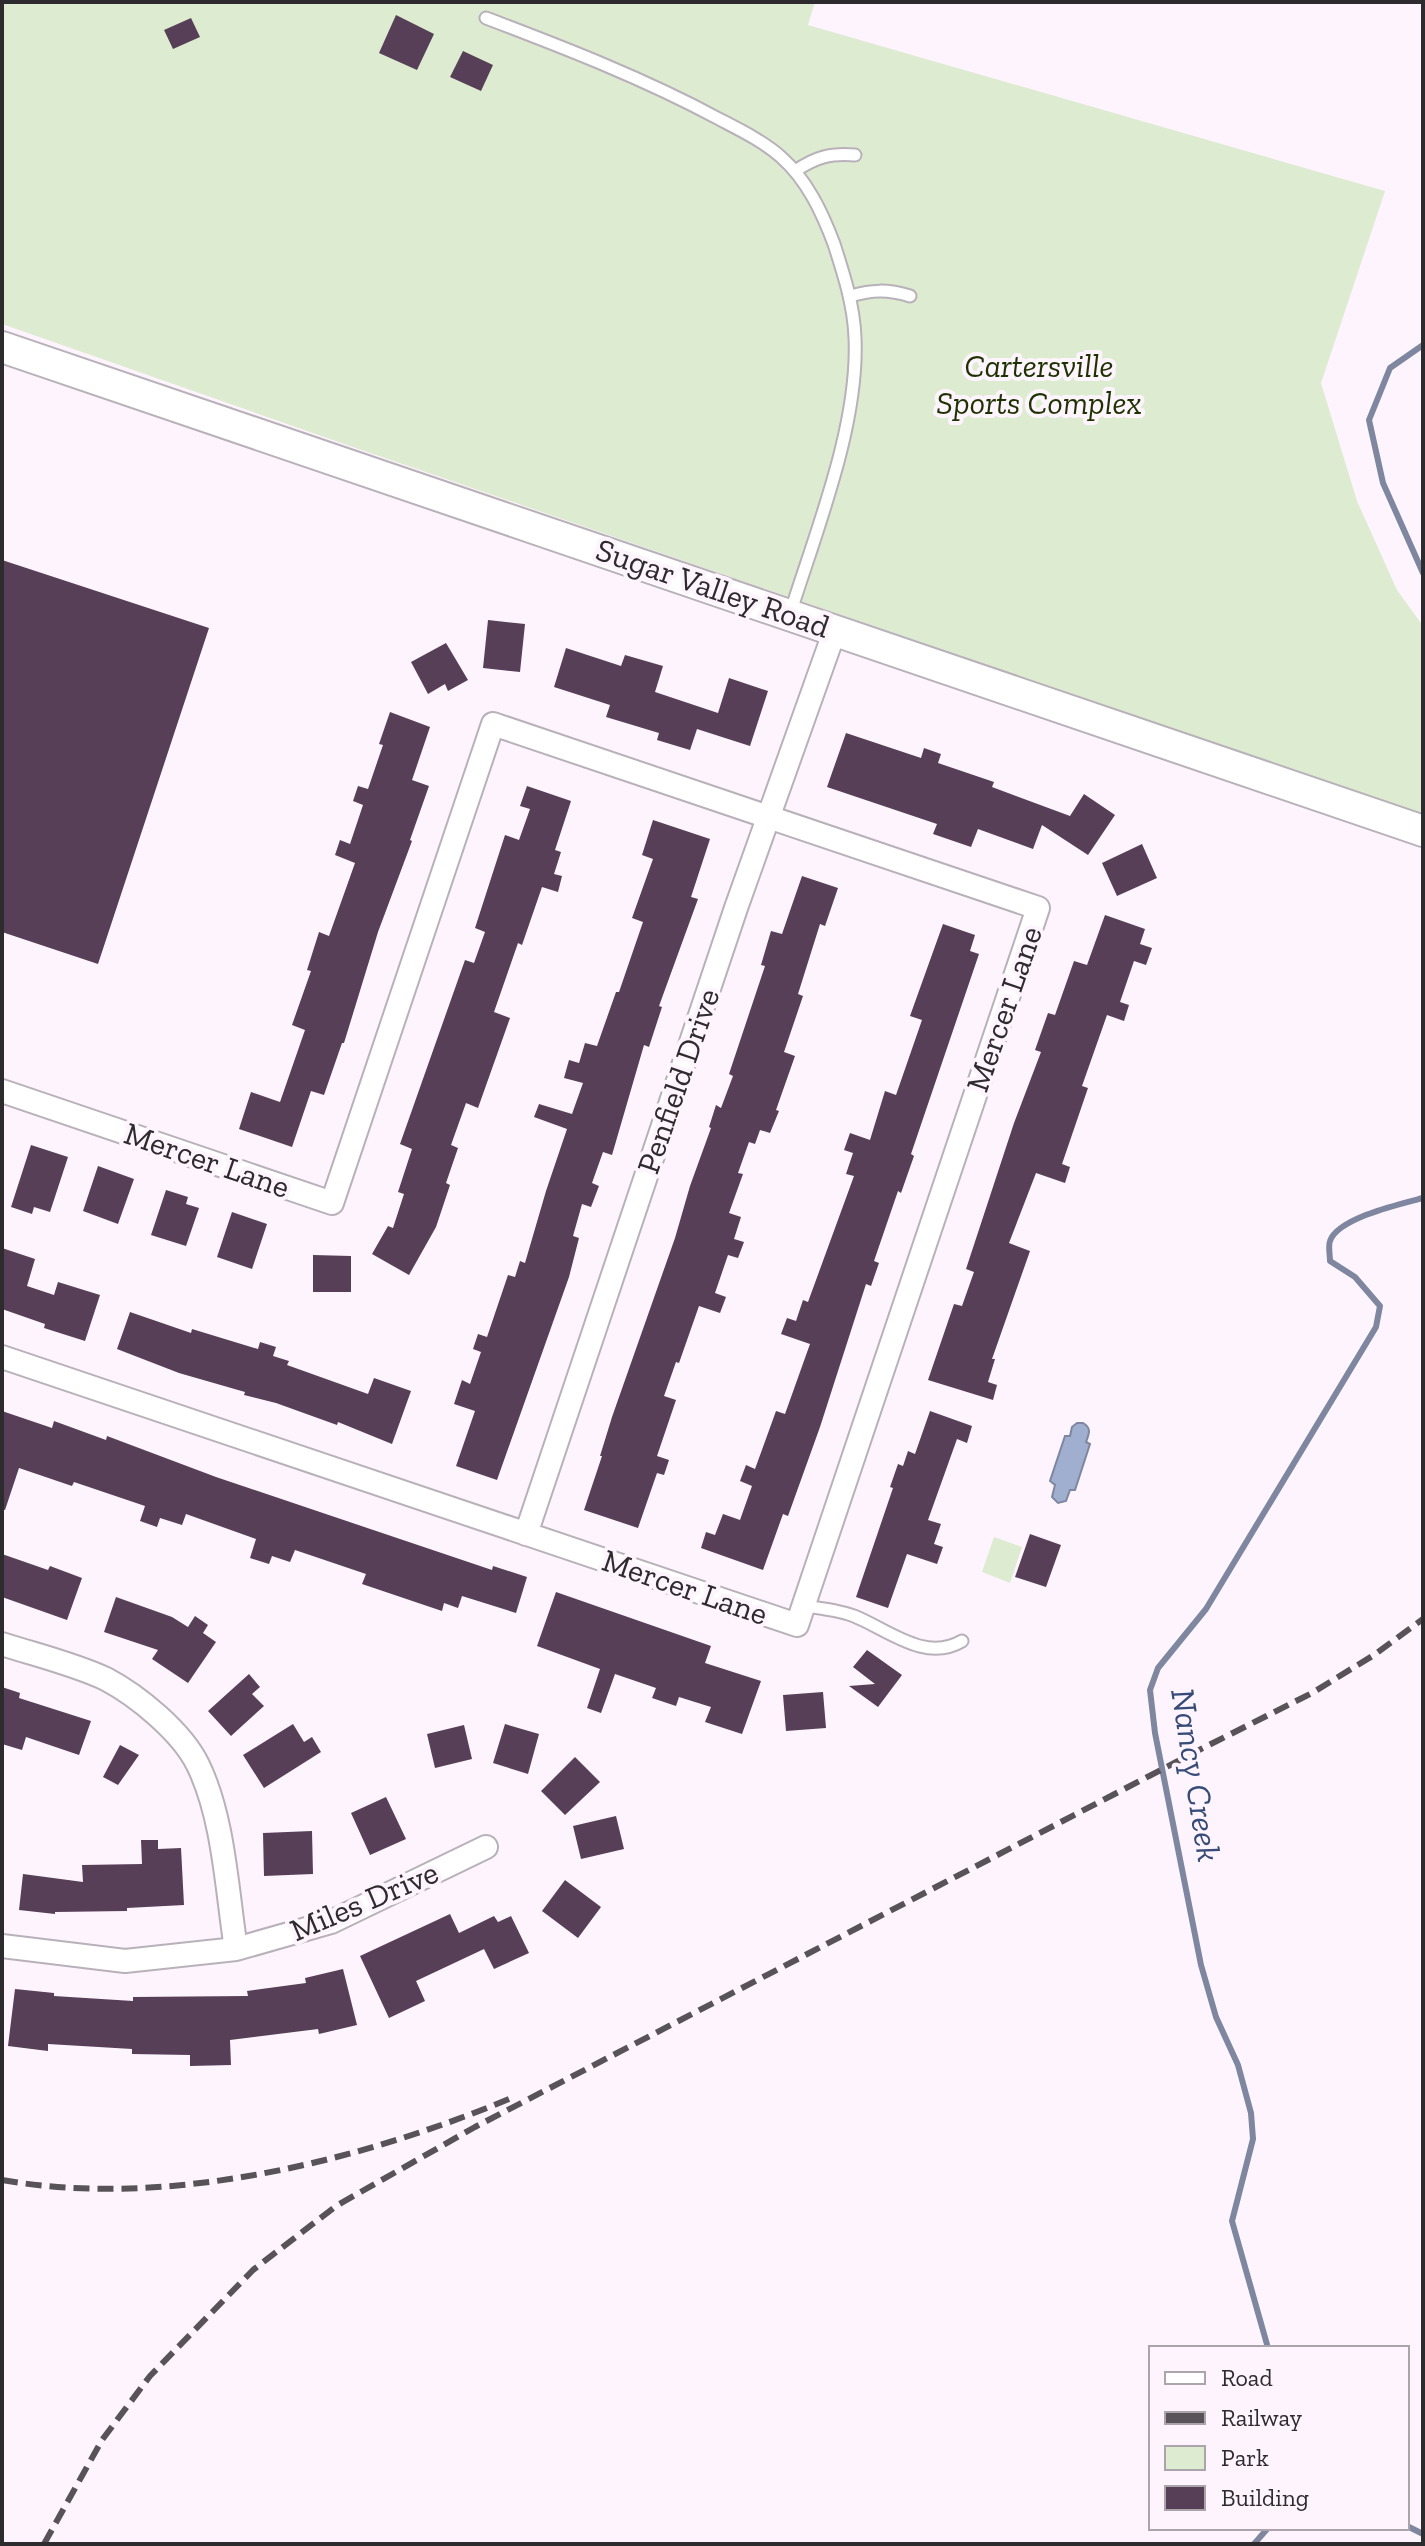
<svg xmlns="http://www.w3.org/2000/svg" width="1425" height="2546" font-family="'Zilla Slab',serif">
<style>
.green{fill:#ddecd0}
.water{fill:#a0afcf;stroke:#7e879f;stroke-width:2}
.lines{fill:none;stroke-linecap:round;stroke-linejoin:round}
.stream{stroke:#7e879f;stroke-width:6}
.building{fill:#563f57}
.lane-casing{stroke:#b9b1ba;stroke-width:15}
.street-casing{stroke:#b9b1ba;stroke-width:26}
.secondary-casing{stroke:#b9b1ba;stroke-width:34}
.lane{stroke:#fff;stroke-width:11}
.street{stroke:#fff;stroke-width:22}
.secondary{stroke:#fff;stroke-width:30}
.rail{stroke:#575358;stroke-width:6;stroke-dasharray:16 8;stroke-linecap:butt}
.labels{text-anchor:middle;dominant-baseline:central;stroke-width:8;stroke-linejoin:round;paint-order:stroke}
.park-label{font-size:32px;font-style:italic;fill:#1d3200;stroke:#fef4fe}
.street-label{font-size:32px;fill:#2e2b2f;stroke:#fef4fe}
.water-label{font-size:34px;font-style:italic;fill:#374b77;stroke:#fef4fe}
</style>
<rect width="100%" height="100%" fill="#fef4fe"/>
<path class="green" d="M2,2H815L808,25L1385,191L1321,383L1357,501L1397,590L1423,626V815L347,445L2,324Z
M994,1537L1022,1547L1010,1583L982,1572Z"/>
<path class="water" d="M1077,1423H1083C1092,1428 1089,1434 1086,1442L1090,1444L1075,1490H1070L1066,1501L1058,1503L1052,1497L1055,1485L1050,1481L1065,1436H1070L1072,1427Z"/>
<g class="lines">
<path class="stream" d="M1423,345L1390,368L1369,420L1383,483L1423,573
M1268,2348L1232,2221L1253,2139L1251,2113L1238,2065L1216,2017L1201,1965L1155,1733L1150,1690L1158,1668L1206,1609L1376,1327L1380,1306L1355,1277L1330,1261C1330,1255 1328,1246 1330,1241C1338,1218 1400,1204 1423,1198
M1407,2526L1423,2534
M1254,2544L1268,2528"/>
</g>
<path class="building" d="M396,15L434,34L417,70L379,53Z
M191,18L200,37L173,49L164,30Z
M463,51L493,65L481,91L450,77Z
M2,560L209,628L98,964L2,932Z
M488,620L525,624L520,672L483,668Z
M446,643L468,680L448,691L445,684L428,694L411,662Z
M566,648L621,666L625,655L663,666L655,692L718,713L729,678L768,691L750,746L697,729L690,750L657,740L659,733L606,717L610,705L554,687Z
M390,712L430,727L412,780L429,786L410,840L412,841L378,932L344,1043H342L324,1095L311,1091L292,1147L239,1129L251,1092L280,1102L305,1030L292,1025L311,971L307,970L319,932L329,936L355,863L335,855L340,840L350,844L363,805L353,801L358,786L368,789L383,745L379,744Z
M846,733L921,758L924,748L941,754L938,763L994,782L992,787L1070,816L1084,794L1115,815L1088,855L1042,825L1033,849L978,829L971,847L933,834L937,824L827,787Z
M527,786L571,801L555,850L561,852L554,874L562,876L558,892L542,887L522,945L518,943L494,1012L510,1018L478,1108L466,1103L451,1145L458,1148L446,1183L450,1185L436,1227L409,1275L372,1254L388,1226L393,1228L404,1194L398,1192L412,1149L400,1144L465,960L474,963L485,932L475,928L505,835L519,840L530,809L520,806Z
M653,820L710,839L691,897L698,899L659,1006L662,1007L649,1047L644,1045L612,1155L603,1152L592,1183L599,1186L591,1207L582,1204L573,1236L579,1238L569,1277L497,1480L456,1466L475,1411L454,1404L462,1380L470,1384L481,1352L473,1349L478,1334L487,1337L508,1275L515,1277L520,1261L525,1263L546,1191L567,1129L534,1117L539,1104L572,1114L583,1083L564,1078L569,1060L579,1063L585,1043L597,1046L616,992H619L643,922L632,918L653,859L642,855Z
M1142,844L1157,878L1117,896L1102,863Z
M802,876L838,888L825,926L820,924L798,994L803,996L784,1052L795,1056L776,1110L779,1111L770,1133L760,1130L755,1144L749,1142L738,1173L743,1174L729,1213L741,1217L734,1239L744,1242L738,1258L728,1255L715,1293L726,1297L720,1313L699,1306L679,1363L676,1362L664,1396L676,1400L657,1456L669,1460L664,1475L657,1473L638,1528L584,1510L602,1456H600L612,1417L675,1238L690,1186L711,1128L709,1127L716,1105L721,1108L733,1076L729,1074L765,966L761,965L771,931L782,934Z
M1105,915L1145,929L1140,944L1152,948L1146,965L1134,961L1120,1002L1129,1005L1124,1021L1107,1015L1082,1086L1088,1088L1062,1164L1070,1167L1065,1183L1036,1173L1009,1243L1030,1251L992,1359H995L988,1382L997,1385L993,1400L928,1380L954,1304L962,1306L974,1272L966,1269L1014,1123L1041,1052L1035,1050L1048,1013L1055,1015L1074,961L1087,965Z
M943,924L975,935L970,951L979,954L911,1154L914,1156L901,1193L898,1191L874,1261L879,1263L871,1286L866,1284L820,1427L788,1516L783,1514L763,1570L701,1548L706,1532L715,1535L723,1514L740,1520L752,1486L740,1481L746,1465L755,1469L776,1411L785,1414L810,1344L781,1334L787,1318L796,1321L803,1300L808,1302L854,1176L846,1174L853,1153L844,1150L850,1133L870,1140L885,1091L896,1095L922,1020L910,1016Z
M31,1145L68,1157L50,1212L34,1207L32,1214L11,1207Z
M98,1166L134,1179L118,1224L83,1211Z
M166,1190L188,1197L186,1204L199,1208L186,1246L151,1235Z
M232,1212L267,1224L252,1269L217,1257Z
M2,1248L35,1259L27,1286L54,1295L58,1282L100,1295L85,1341L44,1328L45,1324L2,1309Z
M313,1255L351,1256V1292H313Z
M130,1312L191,1333L192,1329L258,1349L260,1342L276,1347L273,1356L289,1361L287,1365L368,1394L374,1378L411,1391L392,1444L338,1422L337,1425L276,1403L244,1395L245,1392L179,1373L117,1349Z
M2,1411L52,1428L54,1421L106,1440L107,1436L216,1477L492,1570L493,1566L527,1577L516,1613L462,1596L458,1608L444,1603L442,1611L362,1584L366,1574L295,1550L290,1562L272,1556L269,1564L250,1558L256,1539L186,1514L182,1525L160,1518L157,1527L140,1521L145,1506L74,1482L72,1486L19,1468L5,1510L2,1509Z
M930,1411L972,1426L967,1443L957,1439L928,1520L941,1524L934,1544L943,1547L937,1564L907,1554L888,1608L856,1597L893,1488L890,1487L898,1464L903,1466L908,1451L915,1454Z
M1030,1534L1061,1545L1046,1587L1015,1577Z
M2,1554L48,1570L50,1566L82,1578L67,1620L2,1597Z
M556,1592L711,1646L705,1663L761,1681L742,1734L705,1722L711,1707L679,1697L676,1706L652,1698L656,1688L615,1674L601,1713L587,1708L600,1669L537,1646Z
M116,1597L172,1617L188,1627L195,1616L208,1625L203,1633L216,1642L188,1683L152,1659L158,1650L104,1632Z
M867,1650L902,1675L878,1707L849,1686L875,1684L853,1667Z
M249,1674L260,1687L252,1694L264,1706L231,1736L208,1711Z
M2,1687L20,1693L19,1698L91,1721L79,1755L26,1737L22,1750L2,1744Z
M823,1692L826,1728L786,1731L783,1695Z
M293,1724L304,1742L312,1737L321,1752L264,1788L243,1755Z
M505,1724L539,1734L528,1774L493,1763Z
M464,1725L472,1759L435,1768L427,1734Z
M120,1745L139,1755L118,1785L103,1777Z
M575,1757L600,1782L565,1815L541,1791Z
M386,1797L406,1839L370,1855L351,1813Z
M616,1816L624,1849L581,1859L573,1826Z
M312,1831L313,1874L264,1876L263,1833Z
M141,1840H158V1849L181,1848L184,1905L127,1908V1911L55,1912V1914L19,1910L23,1874L83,1882L82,1865L142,1864Z
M565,1880L601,1907L578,1938L542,1911Z
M450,1914L459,1933L494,1916L498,1922L511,1916L529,1953L494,1969L484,1949L416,1981L425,2001L389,2018L360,1956Z
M343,1969L357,2025L319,2034L318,2029L230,2040L231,2065L190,2066V2055L132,2054V2049L48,2044V2051L8,2046L15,1989L54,1993V1996L133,2001V1997L248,1996L247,1991L306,1983L305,1978Z"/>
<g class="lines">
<g class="lane-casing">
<path id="lane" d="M486,18C565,48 645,79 719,119C740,130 763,141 781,157C807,180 822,212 834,244C844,275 854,306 855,338C859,425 816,531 790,614
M795,171C816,157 830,153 855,155
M850,296C872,290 887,289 910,296
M803,1606C820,1608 838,1610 854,1616C887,1629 925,1663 962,1641"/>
</g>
<g class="street-casing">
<path id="street" d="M2,1091L332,1203L493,724L1038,908L797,1625L2,1357
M526,1534L736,908L835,630
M2,1644C36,1655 74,1664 106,1679C138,1696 182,1732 198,1765C224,1818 227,1892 236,1949
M2,1946L125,1961L236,1949L331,1922L486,1847"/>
</g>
<g class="secondary-casing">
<path id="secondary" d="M2,347L1423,831"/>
</g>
<use href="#lane" class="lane"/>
<use href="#street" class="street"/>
<use href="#secondary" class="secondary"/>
<path class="rail" d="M2,2180C166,2209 357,2162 509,2099
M44,2544L102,2440L150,2376L253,2270L336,2206L475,2127L1203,1748L1312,1693L1374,1655L1423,1619"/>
</g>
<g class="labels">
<g class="park-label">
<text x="1039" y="366">Cartersville<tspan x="1039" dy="37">Sports Complex</tspan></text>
</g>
<g class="street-label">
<text transform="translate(713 588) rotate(19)">Sugar Valley Road</text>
<text transform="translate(1004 1009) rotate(-71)">Mercer Lane</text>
<text transform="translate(678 1081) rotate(-71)">Penfield Drive</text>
<text transform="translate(207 1160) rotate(19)">Mercer Lane</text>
<text transform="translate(685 1587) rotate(19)">Mercer Lane</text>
<text transform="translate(364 1901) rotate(-23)">Miles Drive</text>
</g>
<g class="water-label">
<text transform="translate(1196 1775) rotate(81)">Nancy Creek</text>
</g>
</g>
<rect width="1425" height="2546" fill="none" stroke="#2e2b2f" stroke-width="8"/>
<rect x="1149" y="2346" width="260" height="184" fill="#fef4fe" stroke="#aba4ab" stroke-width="2"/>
<rect x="1165" y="2372" width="40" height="12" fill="#ffffff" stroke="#aba4ab" stroke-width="2"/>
<text x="1221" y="2386" font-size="24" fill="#2e2b2f">Road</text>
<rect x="1165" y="2412" width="40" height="12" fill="#575358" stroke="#aba4ab" stroke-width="2"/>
<text x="1221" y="2426" font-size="24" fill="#2e2b2f">Railway</text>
<rect x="1165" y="2446" width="40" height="24" fill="#ddecd0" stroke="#aba4ab" stroke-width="2"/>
<text x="1221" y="2466" font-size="24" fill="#2e2b2f">Park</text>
<rect x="1165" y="2486" width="40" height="24" fill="#563f57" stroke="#aba4ab" stroke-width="2"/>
<text x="1221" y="2506" font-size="24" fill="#2e2b2f">Building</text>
</svg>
